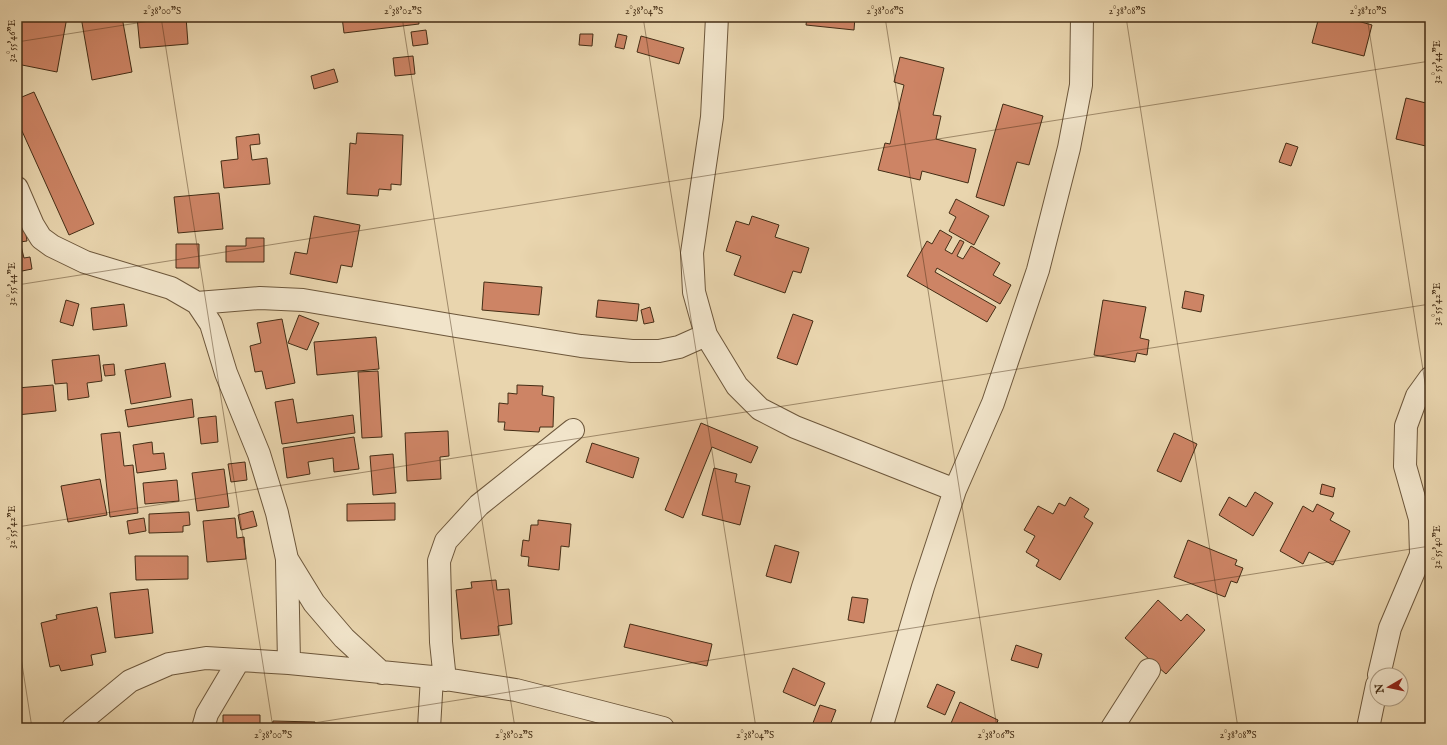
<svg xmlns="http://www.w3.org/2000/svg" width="1447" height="745" font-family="'IM FELL English',serif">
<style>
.building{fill:#cd8465;stroke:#442d15}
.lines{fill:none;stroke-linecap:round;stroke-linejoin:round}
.minor-casing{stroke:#6d573b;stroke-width:24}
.minor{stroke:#f1e4ca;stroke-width:22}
.ticks{fill:none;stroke:#442d15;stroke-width:1;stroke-opacity:0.45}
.neatline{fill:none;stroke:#442d15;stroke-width:1.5}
.ticks-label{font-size:10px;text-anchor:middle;fill:#442d15}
</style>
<rect width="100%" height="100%" fill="#e9d5ae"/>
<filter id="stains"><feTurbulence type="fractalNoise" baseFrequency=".005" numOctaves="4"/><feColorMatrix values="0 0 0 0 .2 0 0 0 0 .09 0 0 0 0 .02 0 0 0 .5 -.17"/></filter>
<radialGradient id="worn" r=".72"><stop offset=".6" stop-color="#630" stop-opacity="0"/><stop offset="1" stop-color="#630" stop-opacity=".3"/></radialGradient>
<path class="building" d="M20,17H67L57,72L17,64V32Z
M81,17H122L132,72L92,80Z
M137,17H186L188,44L140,48Z
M342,17H418L419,24L344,33Z
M807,17H855L854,30L806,25Z
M1319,17H1343L1372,25L1364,56L1312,43Z
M426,30L428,44L413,46L411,32Z
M580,34H593L592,46L579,45Z
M618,34L627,36L624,49L615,47Z
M641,36L684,48L679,64L637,52Z
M413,56L415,74L395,76L393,58Z
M900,57L944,68L933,115L941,116L936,139L976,149L968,183L922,171L920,180L878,170L885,143L890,144L904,85L894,82Z
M334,69L338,82L314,89L311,76Z
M34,92L94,224L69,235L17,120V99Z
M1406,98L1430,104V147L1396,139Z
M1003,104L1043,116L1029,165L1017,162L1004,206L976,197Z
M357,133L403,135L401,185L391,184V190L379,189L378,196L347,194L350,143L356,144Z
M259,134L260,144L250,145L252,160L267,158L270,184L224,188L221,161L238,159L236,137Z
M1286,143L1298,147L1291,166L1279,162Z
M219,193L223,229L178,233L174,197Z
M956,199L989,216L974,245L949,231L956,217L949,213Z
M314,216L360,225L352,267L341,265L337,283L290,274L295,252L307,254Z
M752,216L779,225L775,237L809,248L801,273L793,271L785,293L734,275L741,256L726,251L736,221L749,225Z
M25,228L27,241L20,242L24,258L30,257L32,269L17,272V229Z
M940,230L952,237L945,250L952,254L960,240L964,242L957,256L963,259L971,246L1000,263L993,275L1011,285L1000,304L937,268L935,272L996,307L987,322L907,276L927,241L932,244Z
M246,238H264V262H226V246H246Z
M176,244H199V268H176Z
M484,282L542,287L539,315L482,310Z
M1185,291L1204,295L1201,312L1182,308Z
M66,300L79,304L73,326L60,322Z
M598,300L639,304L637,321L596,317Z
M1103,300L1146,307L1140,338L1149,340L1147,355L1137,353L1135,362L1094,355Z
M124,304L127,326L93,330L91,308Z
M650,307L654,322L644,324L641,310Z
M793,314L813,321L797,365L777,358Z
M299,315L319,323L307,350L288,343Z
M282,319L295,383L266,389L262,371L255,372L250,346L261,343L257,323Z
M376,337L379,369L317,375L314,342Z
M99,355L102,381L87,383L89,397L68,400L67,383L55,384L52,360Z
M165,363L171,397L131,404L125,370Z
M114,364L115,375L105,376L103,365Z
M378,371L382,437L362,438L358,372Z
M53,385L56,411L17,415V388Z
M517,385L543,386L542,395L554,397L553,427H540L539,432L504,430L505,422H498L499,403L508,404V393L517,394Z
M192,399L194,417L128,427L125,410Z
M293,399L297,423L353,415L355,433L282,444L275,402Z
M216,416L218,442L201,444L198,418Z
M701,423L758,447L751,463L712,447L683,518L665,510Z
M448,431L449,456L440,457L441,479L407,481L405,433Z
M120,432L124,466L133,465L138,513L110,517L101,434Z
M1174,433L1197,444L1181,482L1157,471Z
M354,437L359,469L334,472L333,458L308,462L310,474L287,478L283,448Z
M152,442L153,454L164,453L166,469L137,473L133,445Z
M592,443L639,458L633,478L586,462Z
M393,454L396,493L373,495L370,456Z
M245,462L247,480L231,482L228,464Z
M714,468L737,474L735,482L750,486L740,525L702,515Z
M224,469L229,507L197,511L192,473Z
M100,479L107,515L68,522L61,486Z
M177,480L179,501L145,504L143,483Z
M1322,484L1335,488L1333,497L1320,494Z
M1255,492L1273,503L1253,536L1219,515L1229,497L1246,507Z
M1070,497L1089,509L1084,517L1093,523L1060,580L1036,566L1039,560L1026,552L1035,536L1024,530L1038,506L1053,514L1059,503L1065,506Z
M395,503V520L347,521V504Z
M1317,504L1334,513L1330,520L1350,531L1333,565L1309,552L1303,564L1280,551L1303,506L1313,512Z
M253,511L257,526L241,530L238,515Z
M189,512L190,525L183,526V532L149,533V514Z
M144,518L146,531L129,534L127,521Z
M235,518L237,538L244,537L246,559L207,562L203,521Z
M538,520L571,524L569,547L561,546L559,570L528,566L529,557L521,556L523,540L529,541L531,525H538Z
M1188,540L1237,560L1235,565L1243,568L1237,583L1231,581L1225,597L1174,577Z
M775,545L799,552L791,583L766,576Z
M135,556H188V579L136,580Z
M496,580L497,590L509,589L512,624L498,626L499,635L461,639L456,590L472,588L471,582Z
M148,589L153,633L115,638L110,593Z
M852,597L868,599L864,623L848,620Z
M1158,600L1181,621L1187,614L1205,630L1166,674L1125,638Z
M97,607L106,652L91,655L93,665L61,671L59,665L50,667L41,623L57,619L56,615Z
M630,624L712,644L707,666L624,647Z
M1016,645L1042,654L1038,668L1011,660Z
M793,668L825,683L815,706L783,692Z
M937,684L955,692L945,715L927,707Z
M960,702L998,720L996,726L1001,728H949Z
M820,705L836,710L829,728H811Z
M223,715H260V728H223Z
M273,721L315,722V728H272Z"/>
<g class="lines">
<g class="minor-casing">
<path id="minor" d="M717,17L712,117L692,253L694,292L706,335L737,386L760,409L795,427L955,490
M17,188L33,225L41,238L52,246L85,262L171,288L197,303L211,324L226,373L259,454L277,513L287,559L314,603L344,638L382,673
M197,303L260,298L303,300L456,326L581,346L632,351H659L679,347L706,335
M287,561L289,663
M1379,675L1390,628L1421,555L1420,519L1405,466L1406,426L1417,396L1430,378
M445,680L441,642L439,561L446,541L479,505L573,430
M73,728L130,681L169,664L206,658L289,663L432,677L516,690L663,728
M203,728L207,714L239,660
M429,728L432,677
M881,728L923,587L955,490L993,403L1038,270L1069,148L1081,85L1082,17
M1112,728L1149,670
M1368,728L1377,685"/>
</g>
<use href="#minor" class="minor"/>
</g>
<path class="ticks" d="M161,17L273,728M402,17L515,728M643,17L756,728M885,17L997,728M1126,17L1238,728M1367,17L1430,414M17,42L175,17M17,285L1430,61M17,527L1430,304M17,632L32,728M282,728L1430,546"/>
<rect width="1447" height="745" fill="none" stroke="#e9d5ae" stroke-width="44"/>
<g transform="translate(1389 687) rotate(261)"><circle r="19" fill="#f1e4ca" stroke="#ac9b82"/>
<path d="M0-3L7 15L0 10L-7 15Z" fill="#8f2418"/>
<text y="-6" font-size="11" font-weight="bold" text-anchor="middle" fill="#442d15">N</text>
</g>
<rect x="22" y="22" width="1403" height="701" class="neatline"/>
<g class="ticks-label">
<text x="162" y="14">2°38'00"S</text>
<text x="403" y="14">2°38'02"S</text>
<text x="644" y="14">2°38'04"S</text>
<text x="885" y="14">2°38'06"S</text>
<text x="1127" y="14">2°38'08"S</text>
<text x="1368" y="14">2°38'10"S</text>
<text transform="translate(11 41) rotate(-90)" y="4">32°55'46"E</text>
<text transform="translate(1436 62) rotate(-90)" y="4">32°55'44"E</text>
<text transform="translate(11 284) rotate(-90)" y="4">32°55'44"E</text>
<text transform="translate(1436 304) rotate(-90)" y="4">32°55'42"E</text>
<text transform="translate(11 527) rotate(-90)" y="4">32°55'42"E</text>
<text transform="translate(1436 547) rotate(-90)" y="4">32°55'40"E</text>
<text x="273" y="738">2°38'00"S</text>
<text x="514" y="738">2°38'02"S</text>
<text x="755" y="738">2°38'04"S</text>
<text x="996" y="738">2°38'06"S</text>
<text x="1238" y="738">2°38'08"S</text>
</g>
<rect width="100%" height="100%" filter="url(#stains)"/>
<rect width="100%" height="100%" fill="url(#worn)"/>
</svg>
